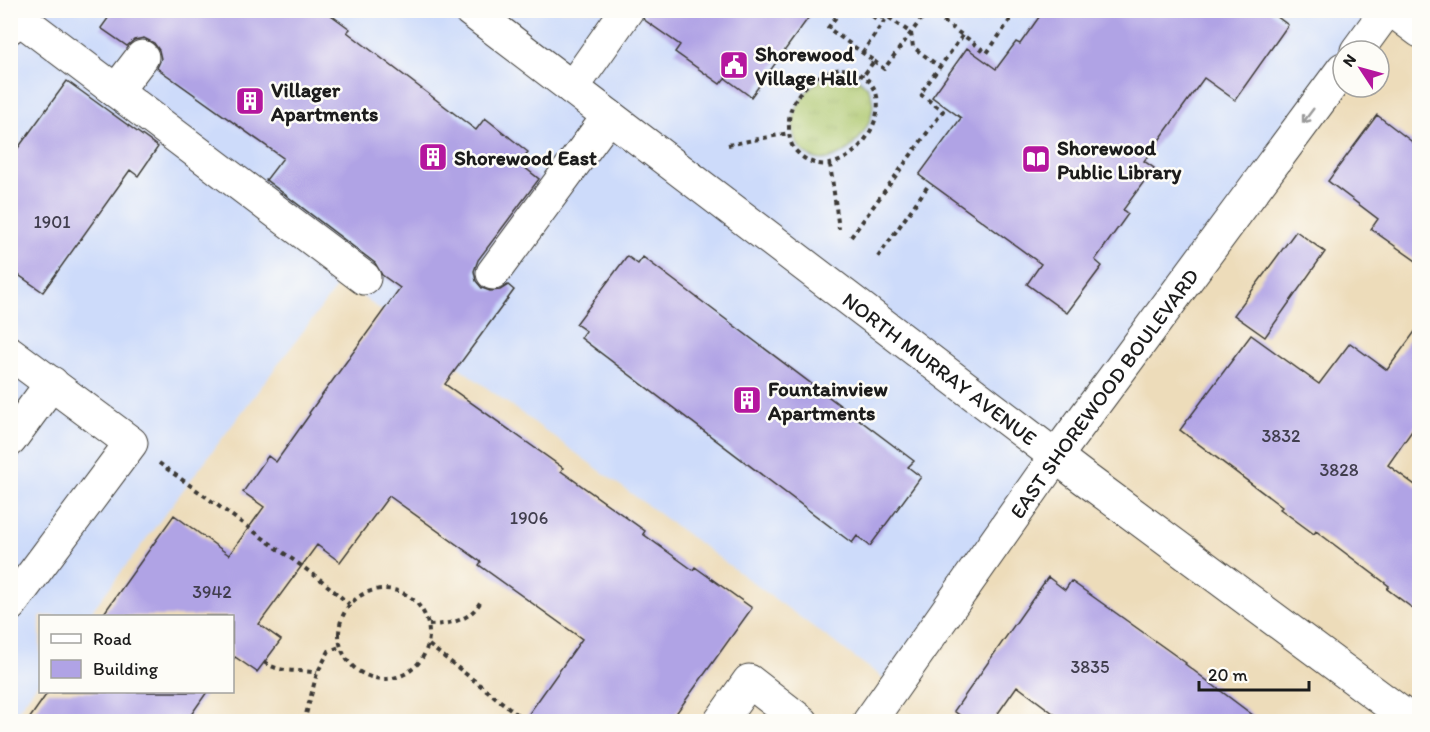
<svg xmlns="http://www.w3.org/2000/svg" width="1430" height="732" font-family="Itim,sans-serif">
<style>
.built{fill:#cddbfa}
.grass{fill:url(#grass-tufts);stroke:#647144;stroke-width:1.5}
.building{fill:#b0a3e5}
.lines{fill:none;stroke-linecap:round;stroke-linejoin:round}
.minor-casing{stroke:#3b3934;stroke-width:35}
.major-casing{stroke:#3b3934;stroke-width:35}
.path{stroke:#3b3934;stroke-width:4;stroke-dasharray:4.5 4.5;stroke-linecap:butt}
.minor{stroke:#fff;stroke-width:33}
.major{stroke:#fff;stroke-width:33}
.oneway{stroke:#999}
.labels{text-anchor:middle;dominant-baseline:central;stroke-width:5;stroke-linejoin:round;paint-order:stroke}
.number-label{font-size:18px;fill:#413e4e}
.poi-label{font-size:21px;font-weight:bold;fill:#1c1c1c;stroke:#fdfcf7;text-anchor:start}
.street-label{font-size:21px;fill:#1c1c1c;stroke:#fdfcf7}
</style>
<defs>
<pattern id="grass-tufts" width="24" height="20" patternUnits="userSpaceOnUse" patternTransform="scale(1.5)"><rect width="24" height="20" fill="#acc66c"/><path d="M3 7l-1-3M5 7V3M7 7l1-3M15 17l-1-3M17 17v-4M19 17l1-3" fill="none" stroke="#93aa5d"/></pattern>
</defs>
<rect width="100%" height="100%" fill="#fdfcf7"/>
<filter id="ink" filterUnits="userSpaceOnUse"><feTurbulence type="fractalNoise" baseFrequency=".0167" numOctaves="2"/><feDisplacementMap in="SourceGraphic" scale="12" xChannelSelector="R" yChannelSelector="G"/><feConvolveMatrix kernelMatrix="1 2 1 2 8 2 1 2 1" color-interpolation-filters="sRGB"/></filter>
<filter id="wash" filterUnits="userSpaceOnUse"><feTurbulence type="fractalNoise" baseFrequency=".008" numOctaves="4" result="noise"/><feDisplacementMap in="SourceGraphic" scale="24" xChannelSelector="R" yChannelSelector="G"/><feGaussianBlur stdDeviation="1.35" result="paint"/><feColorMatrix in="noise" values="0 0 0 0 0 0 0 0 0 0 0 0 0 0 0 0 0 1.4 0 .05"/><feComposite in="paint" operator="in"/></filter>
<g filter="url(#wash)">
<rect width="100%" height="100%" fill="#eddcba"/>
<path class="built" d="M11,11H1387L894,686L341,281L88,616H40V680L11,720Z"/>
<path class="grass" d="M843,73C913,90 842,185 805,153C778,130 801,86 829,75C833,73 839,74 843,73Z"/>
<g id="blocks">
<path class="building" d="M114,10H324L350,29L347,32L476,130L485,118L528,152L519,163L539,179L478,260L474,271L476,281L482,288L490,291L500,290L508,285L514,290L445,384L563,468L561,471L645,531L643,534L693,570L695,567L752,608L670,722H523L582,639L479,565L481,562L389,496L340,562L317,545L259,624L281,640L257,672L235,657L232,661V616H102L174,515L229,555L264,507L243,492L268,456L276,462L310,414L309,413L400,288L382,275L375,263L266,180L283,158L157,68L161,59L159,50L154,43L144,38L134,40L127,46L101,28Z
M646,10H814L751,97L725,78L720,84L675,52L680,45L643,19Z
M1044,10H1268L1288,25L1235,100L1204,78L1144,161L1154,168L1123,210L1128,214L1095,260L1102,266L1067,313L1027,284L1041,264L919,175L961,118L932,97L967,48L996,69L1016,42L1020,44Z
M67,81L158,147L138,176L130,170L43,292L10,269V159Z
M1377,115L1419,147V263L1371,229L1378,219L1328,181Z
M1296,231L1325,252L1265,337L1234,315Z
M627,256L638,264L643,257L914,461L908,467L921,477L870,546L857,536L852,543L581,338L586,331L576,324Z
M1419,326V421L1388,465L1419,488V613L1387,589L1389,586L1316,531L1314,534L1280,509L1282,507L1180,430L1251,335L1319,384L1350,343L1387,370Z
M1048,577L1065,590L1071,581L1186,663L1185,664L1262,722H1065L1017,686L992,722H969L954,711Z
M48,692H207L186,722H27Z"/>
</g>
</g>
<g filter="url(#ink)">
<use href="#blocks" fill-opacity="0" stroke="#3b3934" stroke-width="1.5"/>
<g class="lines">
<g class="minor-casing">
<g id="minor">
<path id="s1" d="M470,10L1084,478L1413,722"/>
<path d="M1392,10L1420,31"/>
<path d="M18,17L364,278"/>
<path d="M1357,51L1387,10"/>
<path d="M572,88L627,10"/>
<path d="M116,91L142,57"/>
<path d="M493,273L609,116"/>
<path d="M10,353L131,443L10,605"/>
<path d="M10,440L52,383"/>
<path d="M720,722L749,681L802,722"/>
<path id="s2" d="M869,722L1056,456L1343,69"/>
</g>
</g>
<g class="major-casing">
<path id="major" d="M10,27L23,10"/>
</g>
<path class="path" d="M841,10L828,28L874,61L864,75
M865,10L875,18L888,17L911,33L913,47L940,67
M929,10L962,35
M862,53L892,10
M874,61L884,69L928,10
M842,69C924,81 846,203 797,152C790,145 789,137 789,127C787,96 814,73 842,69Z
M728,145L789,133
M830,164L839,229
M851,237L943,111L920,94L963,35L987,53L1017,10
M878,257L930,183
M159,463L321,580L349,604
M339 634a45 45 0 1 1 90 0a45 45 0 1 1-90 0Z
M429,625C451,624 471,621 482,599
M429,645L527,722
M264,662C281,674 298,669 317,673
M304,722L317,673L329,651L340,647"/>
<use href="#minor" class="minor"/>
<use href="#major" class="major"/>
</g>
<defs><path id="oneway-shaft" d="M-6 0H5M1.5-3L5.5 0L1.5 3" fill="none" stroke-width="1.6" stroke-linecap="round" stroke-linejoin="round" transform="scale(1.5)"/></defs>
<use class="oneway" href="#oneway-shaft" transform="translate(1308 116) rotate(127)"/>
</g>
<defs>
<g id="civic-square" transform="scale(1.5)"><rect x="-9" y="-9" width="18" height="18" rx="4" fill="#b5179e" stroke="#fdfcf7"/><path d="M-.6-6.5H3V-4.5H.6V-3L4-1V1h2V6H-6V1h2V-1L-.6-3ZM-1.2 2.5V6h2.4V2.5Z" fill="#fff"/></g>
<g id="building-square" transform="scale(1.5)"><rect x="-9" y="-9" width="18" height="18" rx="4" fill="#b5179e" stroke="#fdfcf7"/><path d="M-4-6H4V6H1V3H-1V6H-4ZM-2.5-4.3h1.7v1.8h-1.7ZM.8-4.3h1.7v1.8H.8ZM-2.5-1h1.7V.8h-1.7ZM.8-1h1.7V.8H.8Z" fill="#fff"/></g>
<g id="library-square" transform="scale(1.5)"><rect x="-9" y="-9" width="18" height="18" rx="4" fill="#b5179e" stroke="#fdfcf7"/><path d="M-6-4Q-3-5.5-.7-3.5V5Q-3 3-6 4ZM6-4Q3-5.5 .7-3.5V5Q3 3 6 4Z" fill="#fff"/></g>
</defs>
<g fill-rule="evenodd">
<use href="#civic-square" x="734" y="65"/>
<use href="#building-square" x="250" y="101"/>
<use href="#building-square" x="433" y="157"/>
<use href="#library-square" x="1036" y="159"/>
<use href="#building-square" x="747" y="400"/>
</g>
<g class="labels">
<g class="number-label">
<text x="52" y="222">1901</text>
<text x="1281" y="436">3832</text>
<text x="1339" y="470">3828</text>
<text x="529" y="518">1906</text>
<text x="212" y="592">3942</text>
<text x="1090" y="667">3835</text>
</g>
<g class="poi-label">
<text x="755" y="53">Shorewood<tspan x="755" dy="24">Village Hall</tspan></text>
<text x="271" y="89">Villager<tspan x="271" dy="24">Apartments</tspan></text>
<text x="1057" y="147">Shorewood<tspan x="1057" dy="24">Public Library</tspan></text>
<text x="454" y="157">Shorewood East</text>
<text x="768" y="388">Fountainview<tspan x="768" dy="24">Apartments</tspan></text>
</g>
<g class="street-label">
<text stroke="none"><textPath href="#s1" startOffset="591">NORTH MURRAY AVENUE</textPath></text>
<text stroke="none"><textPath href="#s2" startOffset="404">EAST SHOREWOOD BOULEVARD</textPath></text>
</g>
</g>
<rect width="1430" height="732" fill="none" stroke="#fdfcf7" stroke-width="36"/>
<rect x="39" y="615" width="195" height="78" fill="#fdfcf7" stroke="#a3a29f" stroke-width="1.5"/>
<rect x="51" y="634" width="30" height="9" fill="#ffffff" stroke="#a3a29f" stroke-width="1.5"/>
<text x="93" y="645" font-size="18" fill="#1c1c1c">Road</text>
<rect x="51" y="660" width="30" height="18" fill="#b0a3e5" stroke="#a3a29f" stroke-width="1.5"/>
<text x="93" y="675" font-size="18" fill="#1c1c1c">Building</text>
<g transform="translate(1361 69) rotate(306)"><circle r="28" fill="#fdfcf7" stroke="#a3a29f" stroke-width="1.5"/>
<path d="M0-4.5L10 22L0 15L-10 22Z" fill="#b5179e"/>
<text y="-9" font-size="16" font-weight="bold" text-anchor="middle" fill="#1c1c1c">N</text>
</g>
<path d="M1199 681v9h110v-9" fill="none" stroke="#1c1c1c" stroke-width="3"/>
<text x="1208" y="681" font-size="18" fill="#1c1c1c" stroke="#fdfcf7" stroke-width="4.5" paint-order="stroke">20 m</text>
</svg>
